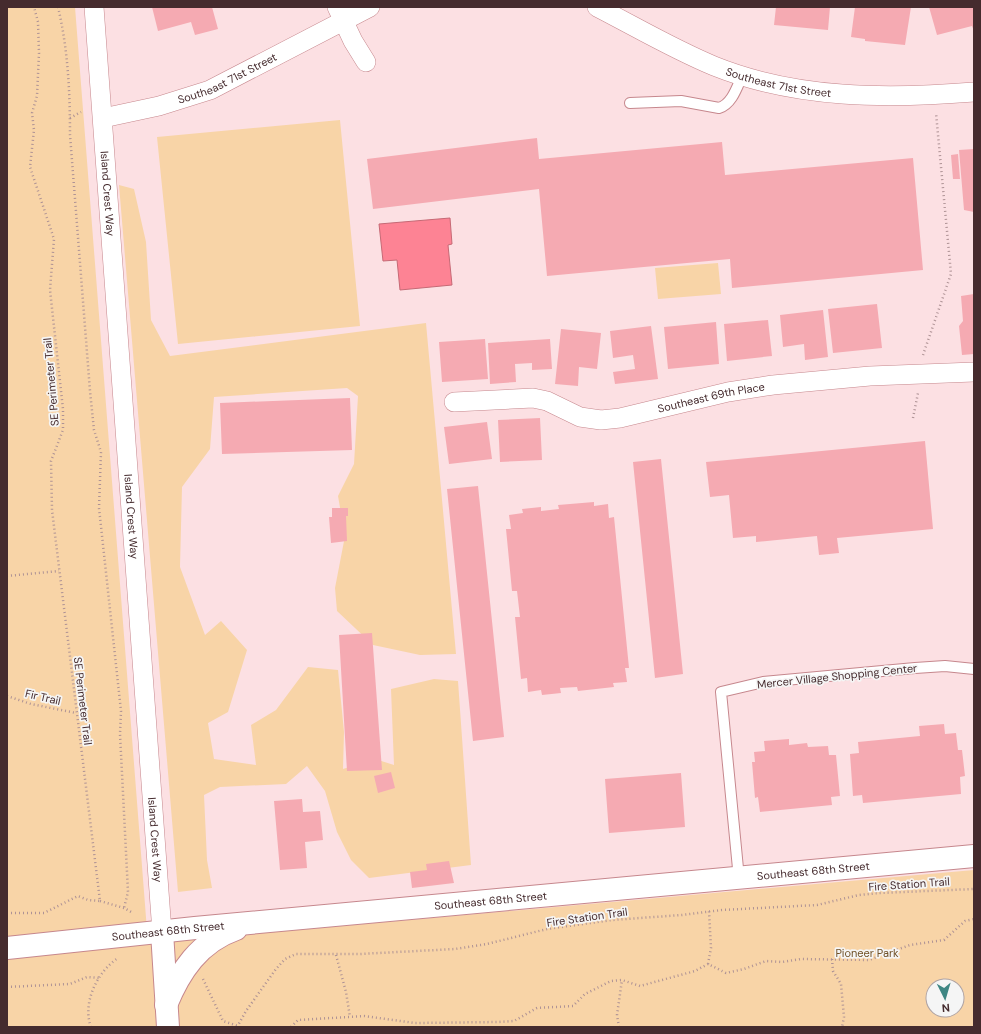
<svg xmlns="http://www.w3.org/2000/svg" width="981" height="1034" font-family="'DM Sans',sans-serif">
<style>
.green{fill:#f8d4a7;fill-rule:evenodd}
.water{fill:#fd8394;stroke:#c66975}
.building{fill:#f5aab2}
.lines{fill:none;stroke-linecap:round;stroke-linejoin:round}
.lane-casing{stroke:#c6878d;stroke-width:12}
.street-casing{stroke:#c6878d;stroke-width:20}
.secondary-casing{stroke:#c6878d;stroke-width:24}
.path{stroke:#ae9295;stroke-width:2.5;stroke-dasharray:1 3;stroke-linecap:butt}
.lane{stroke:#fff;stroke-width:10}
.street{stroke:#fff;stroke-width:19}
.secondary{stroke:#fff;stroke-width:22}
.labels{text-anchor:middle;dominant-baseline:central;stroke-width:3.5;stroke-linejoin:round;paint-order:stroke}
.street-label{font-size:11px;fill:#452b2e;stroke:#f5f5f5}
.park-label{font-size:11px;fill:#705127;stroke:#f5f5f5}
</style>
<rect width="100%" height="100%" fill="#fce0e3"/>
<path class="green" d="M7,7H75L148,943L974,870V1027H7ZM933,986H957V1010H933Z
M340,120L360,326L178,344L157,137Z
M119,185L134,189L146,242L151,320L170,356L426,323L456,654L420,655L373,645L337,611L335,588L345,536L338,496L354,464L358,396L347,388L214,397L210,449L182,487L180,567L205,635L221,621L247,650L228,712L208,723L214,759L256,765L251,725L276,710L308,667L338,670L344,732L343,769L375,759L394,765L391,689L434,679L458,681L471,865L369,878L351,860L337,832L325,791L307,766L286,784L220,787L204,795L207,860L212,888L178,892Z
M718,263L721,294L658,299L655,268Z"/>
<path class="water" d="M450,218L452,244L448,245L452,285L400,290L397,260L383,261L379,224Z"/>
<path class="building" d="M152,7H212L218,29L195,35L191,22L158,31Z
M776,7H830L828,30L774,25Z
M855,7H911L905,45L865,41V39L851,37Z
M929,7H974V31L972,26L937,35Z
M537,138L539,159L722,142L725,175L913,158L923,270L732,288L730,259L547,276L539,189L373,209L367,159Z
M974,149V212L964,210L959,150Z
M958,154L960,179H953L951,155Z
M974,294V354L962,355L959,326L963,321L961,296Z
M877,304L882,348L833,353L828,309Z
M823,310L828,357L805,360L804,344L783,347L780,315Z
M768,320L772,356L727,361L724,324Z
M716,322L719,364L668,369L664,327Z
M651,326L658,379L615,384L613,372L635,369L633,355L613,358L610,331Z
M561,329L601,333L597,369L579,367L578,386L555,384Z
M485,339L488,379L442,382L439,342Z
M550,339L552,369L532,370V363L515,364L516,382L490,384L488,343Z
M350,398L352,450L222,454L220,403Z
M540,418L542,460L500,462L498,420Z
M487,422L492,459L449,464L444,427Z
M925,441L933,529L837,538L839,553L819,555L817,536L756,542V536L733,538L729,495L710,497L706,462Z
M661,459L683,674L655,678L633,462Z
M478,486L504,737L473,741L447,489Z
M594,502V506L608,504L609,518L614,517L629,668H625L627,682L613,683L614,687L578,691L577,687L560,688L561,693L542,695L541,690L528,692L527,678L521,679L515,617H520L517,591H512L506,529H511L509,515L523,513L522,509L541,507V511L559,509L558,505Z
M332,508H348V516H346L347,541L331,543L329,517H338H332Z
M372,633L382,770L347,771L339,635Z
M944,724L945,734L956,733L958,750H962L965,776L960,777L961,794L863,803L862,795L853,796L850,754L859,753L858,742L920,736L919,726Z
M789,739V745L807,743L808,747L828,746L829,755H836L840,796L831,797L832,805L760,812L758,797L755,798L752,762H755L754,752L765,751L764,741Z
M391,772L395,788L378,793L374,776Z
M681,773L685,827L609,833L605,779Z
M302,799L303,812L320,811L323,840L305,842L307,868L280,870L274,801Z
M449,861L454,883L412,888L410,872L427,870L426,864Z"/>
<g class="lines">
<g class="lane-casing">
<path id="lane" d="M630,103L681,101L719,108C732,104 737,87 742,76
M739,879L721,692L763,682L915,668L945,666L974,669"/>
</g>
<g class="street-casing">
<g id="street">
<path id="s1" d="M94,7L162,932"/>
<path d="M337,7L353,41L366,62"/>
<path id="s2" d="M597,7C636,27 673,49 714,66C796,99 887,99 974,92"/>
<path id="s3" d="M103,118L159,106L210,90L370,7"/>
<path id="s4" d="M454,402L533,398L547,401L580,417L601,420L620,418L728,392L773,385L870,376L974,372"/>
</g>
</g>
<g class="secondary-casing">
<g id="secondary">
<path d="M162,932L168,1027"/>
<path id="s5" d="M7,948L195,928L974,856"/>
<path d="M166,1005C180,971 199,942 236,929"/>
</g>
</g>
<path class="path" d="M58,7C68,49 70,92 70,135L90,391L94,430L101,452L99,508L121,711L120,734L128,892L124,908
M70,118L81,112
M923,355L951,274L936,113
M913,418L918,393
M7,576L59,571
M7,696L31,704L76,713
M100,901L124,908L133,913
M7,913H44L78,896L88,900L100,901L52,510L51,461L63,430V409L50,290L54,239L30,167L34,130L32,113L37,96L39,53L38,22L34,7
M336,955L346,992L350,1017
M832,959L833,971L841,984L844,1017L842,1027
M708,964L711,948L709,911
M203,979L223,1021L238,1026
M7,987L70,984L87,977L100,978
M91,1027C82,1003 97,972 118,958
M237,1027L246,1011L276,969L285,959L296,954H360L455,949L487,944L547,929L612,920L682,915L722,910L817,905L859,895L879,893L974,889
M291,1027L298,1020L364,1016L415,1023L498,1022L514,1021L537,1008L573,1006L585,994L611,981L622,980L640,986L695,971L708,964L726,973L744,969L766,961L782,962L801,959L869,960L910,945L944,940L965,921L974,919
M619,1027L617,1015L622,980"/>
<use href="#lane" class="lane"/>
<use href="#street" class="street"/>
<use href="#secondary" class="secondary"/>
</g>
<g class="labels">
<g class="street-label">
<text stroke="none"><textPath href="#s3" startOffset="131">Southeast 71st Street</textPath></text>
<text stroke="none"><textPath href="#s2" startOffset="198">Southeast 71st Street</textPath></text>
<text stroke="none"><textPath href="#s1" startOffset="187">Island Crest Way</textPath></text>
<text transform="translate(51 382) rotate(-95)">SE Perimeter Trail</text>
<text stroke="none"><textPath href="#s4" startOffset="264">Southeast 69th Place</textPath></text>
<text stroke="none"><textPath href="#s1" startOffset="511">Island Crest Way</textPath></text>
<text transform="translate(837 676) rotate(-6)">Mercer Village Shopping Center</text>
<text transform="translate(43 697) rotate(13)">Fir Trail</text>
<text transform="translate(83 701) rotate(83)">SE Perimeter Trail</text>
<text stroke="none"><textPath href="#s1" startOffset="835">Island Crest Way</textPath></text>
<text stroke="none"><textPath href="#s5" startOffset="810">Southeast 68th Street</textPath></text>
<text transform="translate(909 884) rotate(-4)">Fire Station Trail</text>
<text stroke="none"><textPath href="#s5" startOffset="486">Southeast 68th Street</textPath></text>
<text transform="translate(587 917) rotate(-8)">Fire Station Trail</text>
<text stroke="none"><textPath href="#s5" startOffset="162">Southeast 68th Street</textPath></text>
</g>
<g class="park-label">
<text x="867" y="953">Pioneer Park</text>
</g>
</g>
<rect width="981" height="1034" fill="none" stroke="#452b2e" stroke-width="16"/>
<g transform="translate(945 998) rotate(175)"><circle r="19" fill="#f5f5f5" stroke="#afa4a5"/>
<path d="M0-3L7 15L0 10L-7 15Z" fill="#3e8683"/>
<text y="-6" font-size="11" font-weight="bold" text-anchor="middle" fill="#452b2e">N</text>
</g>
</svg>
